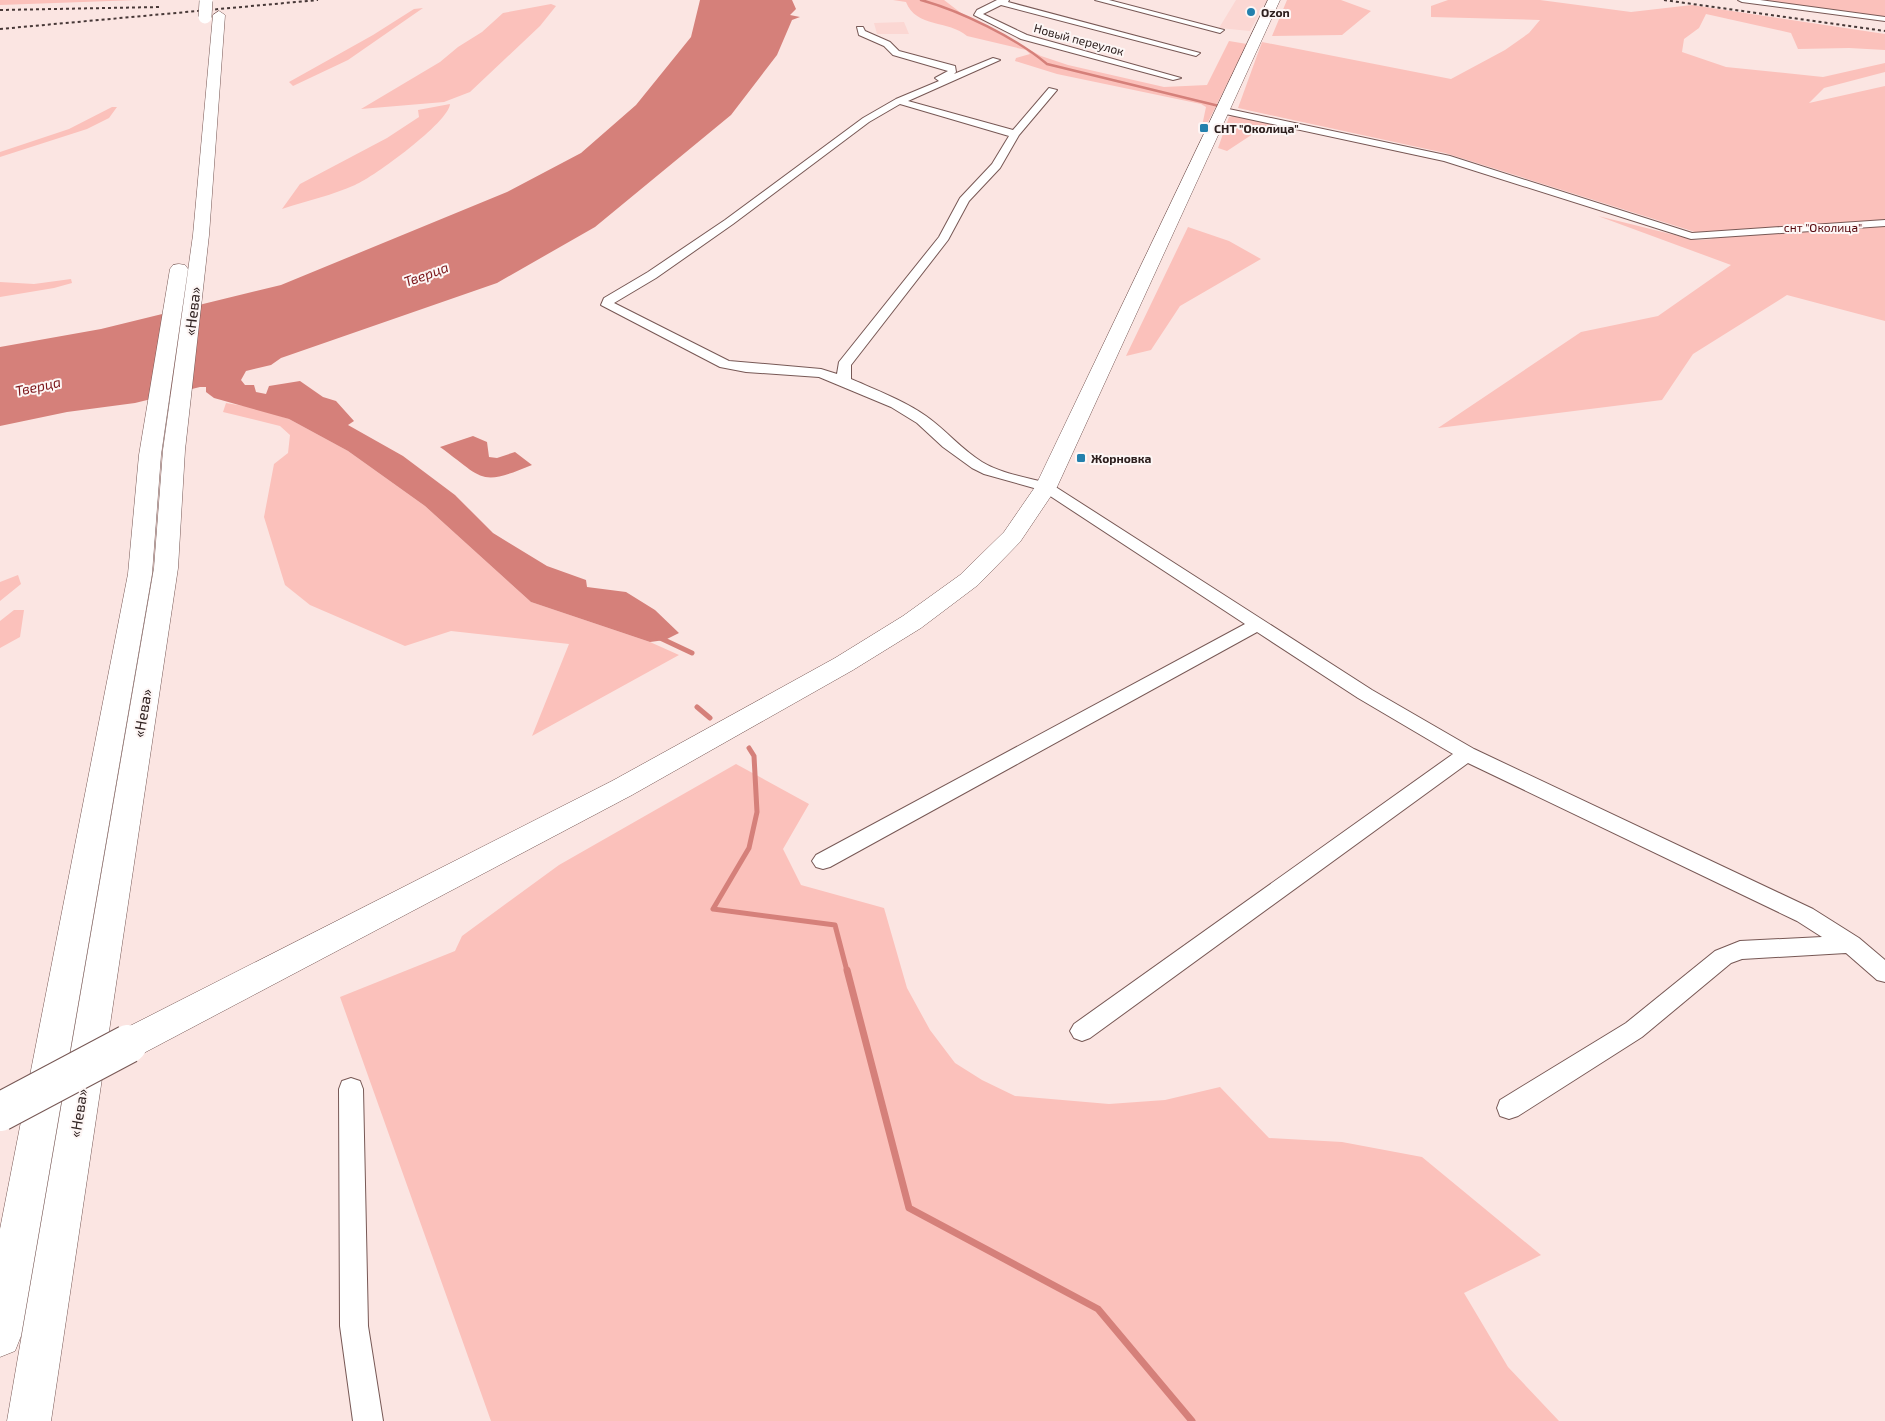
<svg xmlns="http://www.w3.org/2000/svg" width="1885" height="1421" font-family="'Exo 2',sans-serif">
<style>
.built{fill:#fbd7d3}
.green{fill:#fbc1bb}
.water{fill:#d5807a}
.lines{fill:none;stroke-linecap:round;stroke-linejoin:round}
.stream-far2{stroke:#d5807a;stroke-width:2.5}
.stream-far1{stroke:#d5807a;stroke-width:5}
.stream{stroke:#d5807a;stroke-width:7}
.street-casing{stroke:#775855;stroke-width:2}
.secondary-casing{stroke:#775855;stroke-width:1}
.highway-casing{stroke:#775855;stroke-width:1}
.street{fill:#fff;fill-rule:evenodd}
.secondary{fill:#fff;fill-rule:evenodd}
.highway{fill:#fff;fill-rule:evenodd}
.rail{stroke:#473837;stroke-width:2;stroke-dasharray:3 3;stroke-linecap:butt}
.secondary-bridge-casing{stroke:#775855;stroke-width:40;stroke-linecap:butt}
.highway-bridge-casing{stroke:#775855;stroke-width:14;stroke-linecap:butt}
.secondary-bridge{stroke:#fff;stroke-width:38}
.highway-bridge{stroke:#fff;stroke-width:13}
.poi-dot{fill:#2380ad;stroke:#fdf6f5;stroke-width:2}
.labels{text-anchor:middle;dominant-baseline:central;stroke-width:4;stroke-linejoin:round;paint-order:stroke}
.far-poi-label{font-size:12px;font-weight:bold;fill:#2e201f;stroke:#fdf6f5;text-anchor:start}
.far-street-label{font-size:12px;fill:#2e201f;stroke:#fdf6f5}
.far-park-label{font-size:12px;fill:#56080d;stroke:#fdf6f5}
.far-water-label{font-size:14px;font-style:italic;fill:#7c161a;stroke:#fdf6f5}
.street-label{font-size:15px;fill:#2e201f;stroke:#fdf6f5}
</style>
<rect width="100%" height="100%" fill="#fbe5e2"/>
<path class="built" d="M1236,0H1267L1250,31L1219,28Z
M904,22L909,34H877L874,23Z"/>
<path class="green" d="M0,0H138L0,5Z
M893,0H944L961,13L1041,56L1068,65L1164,87L1207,85L1229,41L1247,44L1206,126H1202L1206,107L1201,104L1057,74L1015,61L1016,58L1030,54L1026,50L967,36C949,20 916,28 906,2Z
M1287,0H1341L1371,11L1342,35L1272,36Z
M1448,0H1540L1631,12L1692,5L1885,34V50L1849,48L1798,49L1791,33L1706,14L1699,28L1684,39L1682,52L1726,67L1823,77L1885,63V72L1824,88L1809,103L1885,86V321L1787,295L1693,354L1662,400L1438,428L1581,332L1658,316L1731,265L1598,216L1695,240L1713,239L1695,232L1445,153L1238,108L1262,42L1451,79L1505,50L1529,33L1540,20L1431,17V6Z
M1756,0H1885V18Z
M551,4L556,6L540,26L470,92L444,102L361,109L440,62L458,47L482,32L503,13Z
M423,8L348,60L293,86L289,82L373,35L414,9Z
M450,104C449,122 374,177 355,185C333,195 306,201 282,209L300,184L387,138L419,117L418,110Z
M112,107H117L109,118L87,129L0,157V152L69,129Z
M1240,114L1426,155L1431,159L1290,128H1262L1227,151L1218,148L1229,117Z
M1188,227L1229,241L1261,259L1180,306L1151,350L1126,356Z
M71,279L72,283L54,288L0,297V282L34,284Z
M226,403L256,408L289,419L348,451L425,506L531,602L650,642L679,655L532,736L569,644L451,631L405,646L310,605L285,585L264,517L274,464L288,453L290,435L280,426L223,412Z
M18,575L21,584L0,601V582Z
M14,610H24L20,637L0,648V621Z
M736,764L809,804L783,849L801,885L884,908L907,988L930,1030L955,1063L982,1080L1015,1096L1109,1104L1165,1100L1220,1087L1269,1138L1342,1142L1422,1157L1541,1255L1464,1293L1508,1367L1559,1421H491L340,997L455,951L462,936L559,865Z"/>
<path class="water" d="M700,0H792L796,9L790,15L800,17L792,20L777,55L731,115L595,227L497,283L281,358L271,365L246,371L241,380L245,385H254L256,392L266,394L269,386L300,381L323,397L336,401L354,421L348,425L403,456L455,495L493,533L547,566L586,580L587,587L626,592L655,610L679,633L665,640L650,642L531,602L425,506L348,451L289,419L214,398L206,392V387H200L135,403L67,412L0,426V347L101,329L281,285L507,192L581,153L636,105L691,37Z
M473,436L487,442L489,457L497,458L515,452L532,465C479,487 484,479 440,447Z"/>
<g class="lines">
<path class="stream-far2" d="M921,0C961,11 1016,38 1047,64L1219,106"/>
<path class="stream-far1" d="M658,637L692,653
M697,707L710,718
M749,748L754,756L757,812L749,848L713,909L835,925L847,971"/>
<path class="stream" d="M847,970L909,1208L1098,1309L1192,1421"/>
<g class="street-casing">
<path id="street" d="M997,0H1009L1008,2L1200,53L1196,56L1001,5L983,14L1027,35L1181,78L1173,80L1021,39L974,15L977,10Z
M1095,0H1109L1224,30L1220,33Z
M1738,0H1760L1885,17V21L1742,2Z
M857,27H863L865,31L890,42L899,51L955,66L956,72L954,74L993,58L1000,60L908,101L1013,130L1049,88L1057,90L1019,135L1000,168L969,201L948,240L851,365V379C876,390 903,400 926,416C946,430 961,449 982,462C1002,474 1029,478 1051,484L1372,690L1474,749L1813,909L1859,938L1885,960V982L1877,980L1846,953L1742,959L1731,963L1642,1037L1518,1116L1509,1119L1500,1116L1497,1108L1500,1100L1626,1023L1715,951L1740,941L1822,937L1797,921L1468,763L1090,1038L1082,1041L1074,1038L1070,1031L1074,1024L1453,754L1358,698L1257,632L830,867L823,869L816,867L812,861L816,855L1245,624L1041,490L984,474L972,468L943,447L917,423L891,407L819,377L746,372L720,367L601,305L604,298L648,272L725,220L863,118L896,99L939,81L935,78L948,71L893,55L884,46L859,35ZM900,104L1009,136L992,164L960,198L939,237L839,362L837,374L821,369L729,361L614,303L656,278L733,224L869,122Z
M1224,108L1450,156L1692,233L1885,220V226L1691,239L1444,161L1221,113L1219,111Z
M351,1078L360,1081L363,1089L368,1326L383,1421H353L340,1326L339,1089L342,1081Z"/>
</g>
<g class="secondary-casing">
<path id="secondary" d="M1268,0H1280L1057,487L1020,542L978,585L921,628L853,670L632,795L140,1055L128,1059L116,1055L111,1044L116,1033L612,781L835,658L903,616L960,575L1004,532L1035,487Z"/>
</g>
<g class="highway-casing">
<path id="highway" d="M219,11L225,15L209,235L185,450L178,568L51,1421H7L154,568L163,450L193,235L213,15Z
M179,264L185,265L188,269L161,455L152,574L21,1336L15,1351L0,1357V1229L128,574L139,455L170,269L173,265Z"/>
</g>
<use href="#street" class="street"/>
<use href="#secondary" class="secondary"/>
<use href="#highway" class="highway"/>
<path class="rail" d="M1664,0L1885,31
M0,10L160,7
M0,29L318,0"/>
<g class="secondary-bridge-casing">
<path id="secondary-bridge" d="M0,1112L128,1044"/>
</g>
<g class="highway-bridge-casing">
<path id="highway-bridge" d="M205,17L206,1"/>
</g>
<use href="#secondary-bridge" class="secondary-bridge"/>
<use href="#highway-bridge" class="highway-bridge"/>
</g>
<g class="poi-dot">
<circle cx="1251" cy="12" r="5"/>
<rect x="1199" y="123" width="10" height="10" rx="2.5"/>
<rect x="1076" y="453" width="10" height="10" rx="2.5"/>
</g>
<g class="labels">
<g class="far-poi-label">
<text x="1261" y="12">Ozon</text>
<text x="1214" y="128">СНТ "Околица"</text>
<text x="1091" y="458">Жорновка</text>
</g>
<g class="far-street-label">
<text transform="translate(1079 39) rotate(15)">Новый переулок</text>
</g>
<g class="far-park-label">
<text x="1823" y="227">снт "Околица"</text>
</g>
<g class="far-water-label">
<text transform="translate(426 274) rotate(-20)">Тверца</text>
<text transform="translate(38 386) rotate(-12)">Тверца</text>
</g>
<g class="street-label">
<text transform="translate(192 311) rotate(-83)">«Нева»</text>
<text transform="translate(142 713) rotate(-80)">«Нева»</text>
<text transform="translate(78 1113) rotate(-81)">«Нева»</text>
</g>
</g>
</svg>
